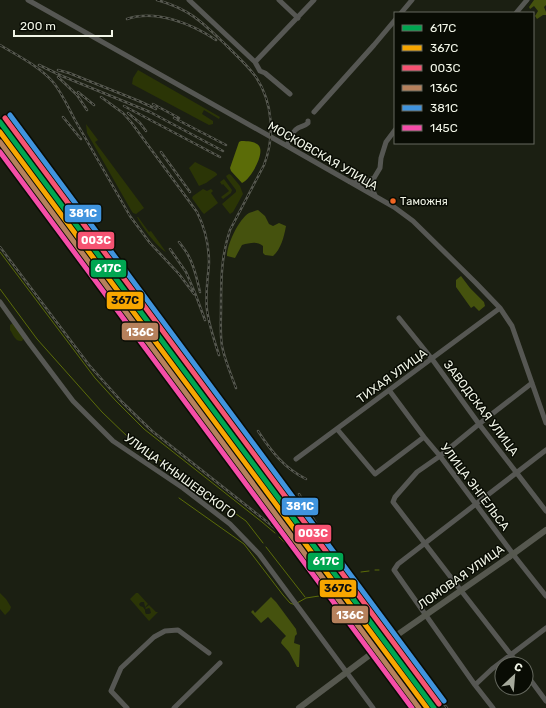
<svg xmlns="http://www.w3.org/2000/svg" width="546" height="708" font-family="Rubik,sans-serif">
<style>
.green{fill:#2b3506}
.forest{fill:#45520e}
.water{fill:#5b6c08}
.lines{fill:none;stroke-linecap:round;stroke-linejoin:round}
.stream{stroke:#5b6c08;stroke-width:1}
.minor{stroke:#565753;stroke-width:5}
.major{stroke:#56584f;stroke-width:6}
.rail-casing{stroke:#56584f;stroke-width:2.5}
.rail{stroke:#090c04;stroke-width:1;stroke-dasharray:3;stroke-linecap:butt}
.major-bridge{stroke:#56584f;stroke-width:6}
.rail-1-casing{stroke:#090c04;stroke-width:8}
.rail-2-casing{stroke:#090c04;stroke-width:8}
.rail-3-casing{stroke:#090c04;stroke-width:8}
.rail-4-casing{stroke:#090c04;stroke-width:8}
.rail-5-casing{stroke:#090c04;stroke-width:8}
.rail-6-casing{stroke:#090c04;stroke-width:8}
.rail-1{stroke:#00a651;stroke-width:5}
.rail-2{stroke:#f7a600;stroke-width:5}
.rail-3{stroke:#f65372;stroke-width:5}
.rail-4{stroke:#b6815c;stroke-width:5}
.rail-5{stroke:#4094de;stroke-width:5}
.rail-6{stroke:#f54da8;stroke-width:5}
.bus-dot{fill:#f26522;stroke:#090c04;stroke-width:1.5}
.labels{text-anchor:middle;dominant-baseline:central;stroke-width:3;stroke-linejoin:round;paint-order:stroke}
.bus-label{font-size:11px;fill:#f1f5e7;stroke:#090c04;text-anchor:start}
.street-label{font-size:12px;fill:#f1f5e7;stroke:#090c04}
.line-badge{stroke:#090c04;stroke-width:1.5}
.badge-label{font-size:11px;text-anchor:middle;font-weight:bold;fill:#fff}
.pale-badge-label{font-size:11px;text-anchor:middle;font-weight:bold;fill:#111}
</style>
<rect width="100%" height="100%" fill="#1b1f12"/>
<path class="green" d="M138,70L220,117L219,119L204,110L202,114L213,121V124L209,125L132,84L133,78Z
M86,124L98,140L95,142L144,208L136,214L133,213L131,210L87,133Z
M195,162L215,172L217,174V175L206,183L199,186L189,168Z
M229,174L231,175L240,186L243,194L233,212L230,214L222,204L236,192V190L227,178L226,176Z
M224,179L232,190L231,193L223,199L221,197L229,191L223,184L222,185L220,182Z
M203,189L207,191L211,189L213,191L211,193L218,203L204,214L202,212L192,198L193,196Z
M137,217H138L149,232L151,231L166,252C158,248 141,226 137,217Z
M13,323L24,338L22,341C15,342 13,334 10,330V325Z
M0,593L6,599L11,607L10,610L5,615L0,609Z
M136,593H138L148,604L145,607L144,602H141L139,604L140,606L143,607L145,610V612L146,614H149L151,613L150,609L149,608L146,609L145,608L149,605L156,612H158L149,621L130,599Z"/>
<path class="forest" d="M534,0H546V5L544,7L546,12V15H543L537,19L535,16L538,11L534,6L530,9L529,7Z
M258,210L265,216L269,224L273,226L279,223L286,226C284,237 281,249 273,256L265,255L263,253V246C257,241 250,243 242,245L235,258L227,256C227,244 239,219 249,213C251,212 255,211 258,210Z
M461,276L470,288L484,302L485,306L479,311L474,306L471,308L456,287V280Z
M271,597L276,602L296,629L297,634L295,636L294,643L300,645L299,667H297L289,652L281,643L282,640L286,636L268,617L261,623L251,612L253,610L255,613Z"/>
<path class="water" d="M241,141C246,141 258,141 260,148C263,157 250,180 242,183L231,171L230,168L239,142Z"/>
<g class="lines">
<path class="stream" d="M0,252L95,378L116,401L144,429L262,522L275,533
M0,289L37,339L102,412L130,439L246,521L263,543
M179,498L244,544L283,595L290,603L295,605
M279,537L313,570L324,579L332,594L306,598L297,603
M266,547L305,597
M375,570H379
M361,572L369,571
M372,640L375,649
M377,653L378,656L417,708"/>
<path class="minor" d="M28,0L287,146L394,207L413,221L476,283L500,308L512,326L546,423
M189,0L255,62L260,71L265,73L290,94
M279,0L298,18
M401,13L412,0
M516,13L527,0
M255,62L314,0
M314,112L374,45L395,20
M287,146C289,140 292,131 298,128C302,126 305,126 308,123V121
M350,182H364L374,178
M376,197L374,193L372,185L374,178L380,168L381,158L386,142L395,130
M0,302L30,344L73,401L113,441L183,488L230,524L259,554L373,708
M399,318L432,359L479,424L546,511
M389,390L424,437L440,456L516,558L546,596
M337,429L375,474L424,437
M296,459L500,308
M518,664L466,597L393,502L395,497L417,472L440,456L479,424L532,383
M526,674L546,701
M475,685L492,669L546,628
M127,708L111,691L121,668L154,637L165,631L178,630L209,653
M174,708L220,663
M493,708L475,685L394,570L398,564L546,450"/>
<path class="major" d="M509,557L546,530"/>
<g class="rail-casing">
<path id="rail" d="M157,0C190,9 203,23 227,46C237,56 248,66 256,77C273,103 275,137 264,165L230,230C221,256 221,282 221,309C221,322 220,334 222,346C225,361 231,374 236,388
M127,19C156,9 192,24 216,40
M0,45C18,56 39,66 53,82C62,93 68,107 75,120L130,216L150,243L179,274L194,294
M39,65L62,76L150,112L223,151
M58,70L69,73L139,101L156,109
M58,77L77,95L87,110
M78,92L94,105
M101,97L123,113L131,122L197,212C205,228 209,245 209,263C208,278 205,294 207,310C209,325 214,340 219,355
M153,104L179,118
M124,106L220,157
M128,113L140,123L146,131
M63,117L81,139
M174,118L226,145
M161,152L190,192
M179,242C182,246 186,251 188,255C195,267 197,280 200,292
M0,247L89,365L122,402L152,431L280,532L308,557L332,580L373,629
M170,249L186,272L195,293L205,320
M258,431C271,451 284,468 306,479
M299,494L331,549L352,583L447,708"/>
</g>
<use href="#rail" class="rail"/>
<path class="major-bridge" d="M299,708L387,642L509,557"/>
<g class="rail-1-casing">
<path id="rail-1" d="M0,122L434,708"/>
</g>
<g class="rail-2-casing">
<path id="rail-2" d="M0,132L427,708"/>
</g>
<g class="rail-3-casing">
<path id="rail-3" d="M5,118L439,704"/>
</g>
<g class="rail-4-casing">
<path id="rail-4" d="M0,142L419,708"/>
</g>
<g class="rail-5-casing">
<path id="rail-5" d="M10,115L444,701"/>
</g>
<g class="rail-6-casing">
<path id="rail-6" d="M0,152L412,708"/>
</g>
<use href="#rail-1" class="rail-1"/>
<use href="#rail-2" class="rail-2"/>
<use href="#rail-3" class="rail-3"/>
<use href="#rail-4" class="rail-4"/>
<use href="#rail-5" class="rail-5"/>
<use href="#rail-6" class="rail-6"/>
</g>
<circle class="bus-dot" cx="393" cy="201" r="3.5"/>
<g class="labels">
<g class="bus-label">
<text x="400" y="201">Таможня</text>
</g>
<g class="street-label">
<text transform="translate(323 156) rotate(30)">МОСКОВСКАЯ УЛИЦА</text>
<text transform="translate(392 376) rotate(-36)">ТИХАЯ УЛИЦА</text>
<text transform="translate(481 408) rotate(53)">ЗАВОДСКАЯ УЛИЦА</text>
<text transform="translate(180 476) rotate(36)">УЛИЦА КНЫШЕВСКОГО</text>
<text transform="translate(475 487) rotate(53)">УЛИЦА ЭНГЕЛЬСА</text>
<text transform="translate(461 577) rotate(-35)">ЛОМОВАЯ УЛИЦА</text>
</g>
</g>
<g class="line-badge">
<rect x="64" y="204" width="38" height="19" rx="4" fill="#4094de"/>
<rect x="77" y="231" width="38" height="19" rx="4" fill="#f65372"/>
<rect x="90" y="259" width="37" height="19" rx="4" fill="#00a651"/>
<rect x="106" y="291" width="38" height="19" rx="4" fill="#f7a600"/>
<rect x="121" y="322" width="38" height="19" rx="4" fill="#b6815c"/>
<rect x="281" y="497" width="38" height="19" rx="4" fill="#4094de"/>
<rect x="294" y="524" width="38" height="19" rx="4" fill="#f65372"/>
<rect x="307" y="552" width="37" height="19" rx="4" fill="#00a651"/>
<rect x="319" y="579" width="38" height="19" rx="4" fill="#f7a600"/>
<rect x="331" y="605" width="38" height="19" rx="4" fill="#b6815c"/>
</g>
<g class="badge-label">
<text x="83" y="217">381С</text>
<text x="96" y="244">003С</text>
<text x="108" y="272">617C</text>
<text x="140" y="336">136С</text>
<text x="300" y="510">381С</text>
<text x="313" y="537">003С</text>
<text x="326" y="565">617C</text>
<text x="350" y="619">136С</text>
</g>
<g class="pale-badge-label">
<text x="125" y="304">367С</text>
<text x="338" y="592">367С</text>
</g>
<rect x="394" y="12" width="140" height="132" fill="#090c04" stroke="#66695f"/>
<rect x="402" y="25" width="20" height="6" fill="#00a651" stroke="#66695f"/>
<text x="430" y="32" font-size="12" fill="#f1f5e7">617C</text>
<rect x="402" y="45" width="20" height="6" fill="#f7a600" stroke="#66695f"/>
<text x="430" y="52" font-size="12" fill="#f1f5e7">367С</text>
<rect x="402" y="65" width="20" height="6" fill="#f65372" stroke="#66695f"/>
<text x="430" y="72" font-size="12" fill="#f1f5e7">003С</text>
<rect x="402" y="85" width="20" height="6" fill="#b6815c" stroke="#66695f"/>
<text x="430" y="92" font-size="12" fill="#f1f5e7">136С</text>
<rect x="402" y="105" width="20" height="6" fill="#4094de" stroke="#66695f"/>
<text x="430" y="112" font-size="12" fill="#f1f5e7">381С</text>
<rect x="402" y="125" width="20" height="6" fill="#f54da8" stroke="#66695f"/>
<text x="430" y="132" font-size="12" fill="#f1f5e7">145С</text>
<g transform="translate(514 676) rotate(26)"><circle r="19" fill="#090c04" stroke="#66695f"/>
<path d="M0-3L7 15L0 10L-7 15Z" fill="#a6aa9c"/>
<text y="-6" font-size="11" font-weight="bold" text-anchor="middle" fill="#f1f5e7">С</text>
</g>
<path d="M14 30v6h98v-6" fill="none" stroke="#f1f5e7" stroke-width="2"/>
<text x="20" y="30" font-size="12" fill="#f1f5e7" stroke="#090c04" stroke-width="3" paint-order="stroke">200 m</text>
</svg>
